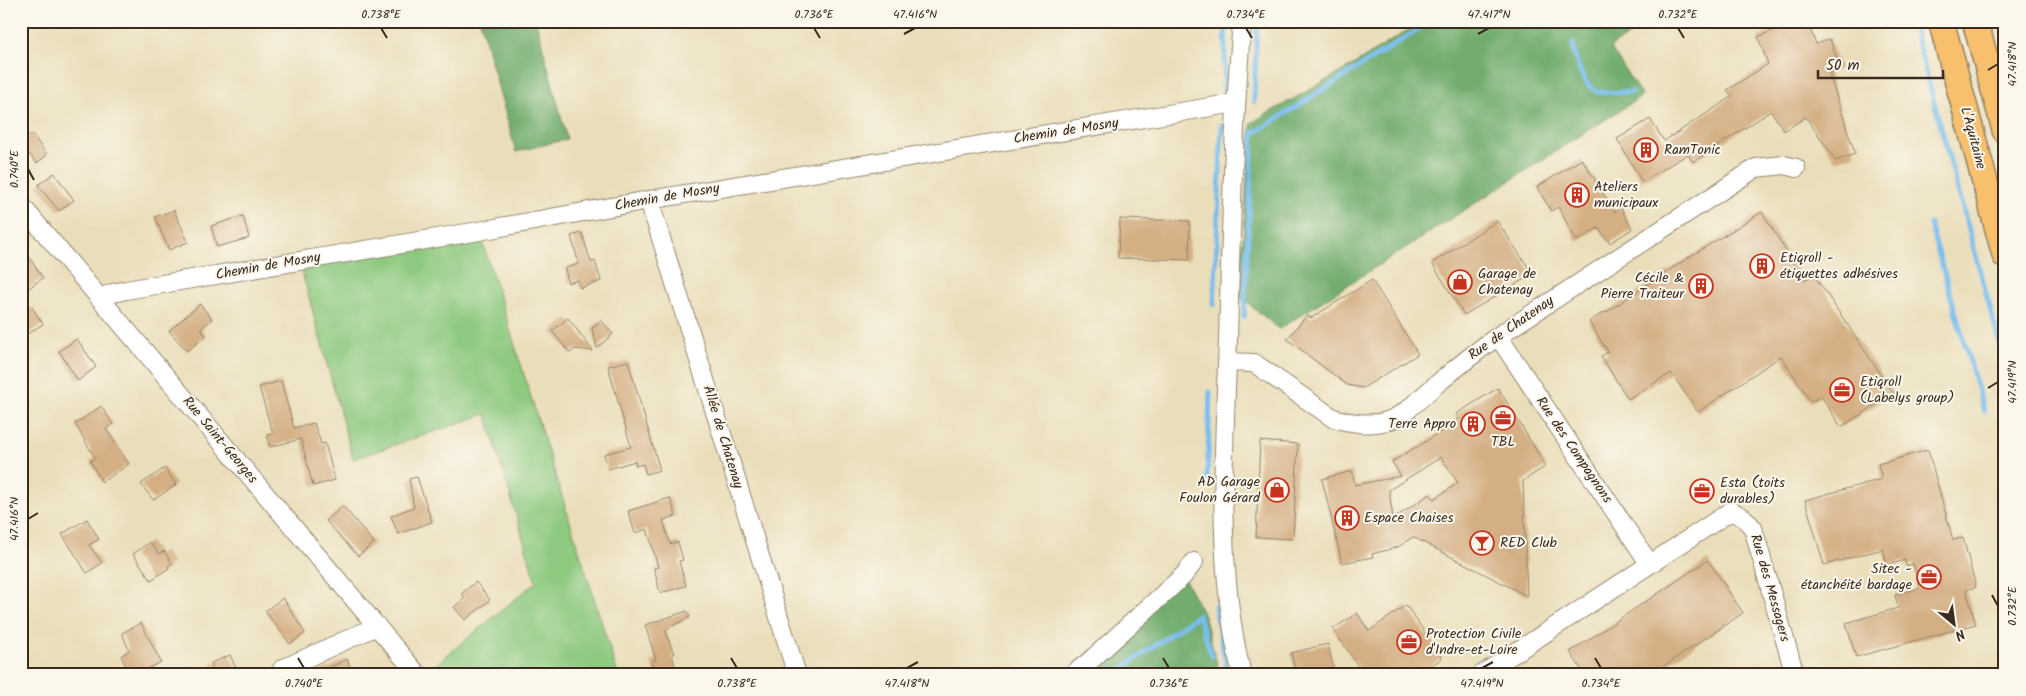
<svg xmlns="http://www.w3.org/2000/svg" width="2026" height="696" font-family="Kalam,sans-serif">
<style>
.green{fill:#8dc97f;stroke:#647a4e}
.forest{fill:#72ad6e;stroke:#566c46}
.lines{fill:none;stroke-linecap:round;stroke-linejoin:round}
.stream{stroke:#77bdee;stroke-width:5}
.building{fill:#d4af83;fill-rule:evenodd}
.minor-casing{stroke:#92846c;stroke-width:20}
.highway-casing{stroke:#92846c;stroke-width:28}
.minor{stroke:#fff;stroke-width:18}
.highway{stroke:#f8bf6c;stroke-width:25}
.ticks{fill:none;stroke:#3b2a1e;stroke-width:2}
.labels{text-anchor:middle;dominant-baseline:central;stroke-width:4;stroke-linejoin:round;paint-order:stroke}
.street-label{font-size:14px;fill:#3b2a1e;stroke:#fbf7ec}
.poi-label{font-size:14px;fill:#3b2a1e;stroke:#fbf7ec;text-anchor:start}
.neatline{fill:none;stroke:#3b2a1e;stroke-width:2}
.ticks-label{font-size:12px;text-anchor:middle;fill:#3b2a1e}
</style>
<rect width="100%" height="100%" fill="#fbf7ec"/>
<filter id="ink" filterUnits="userSpaceOnUse"><feTurbulence type="fractalNoise" baseFrequency=".02" numOctaves="2"/><feDisplacementMap in="SourceGraphic" scale="10" xChannelSelector="R" yChannelSelector="G"/><feConvolveMatrix kernelMatrix="1 2 1 2 8 2 1 2 1" color-interpolation-filters="sRGB"/></filter>
<filter id="wash" filterUnits="userSpaceOnUse"><feTurbulence type="fractalNoise" baseFrequency=".0096" numOctaves="4" result="noise"/><feDisplacementMap in="SourceGraphic" scale="20" xChannelSelector="R" yChannelSelector="G"/><feGaussianBlur stdDeviation="1.12" result="paint"/><feColorMatrix in="noise" values="0 0 0 0 0 0 0 0 0 0 0 0 0 0 0 0 0 1.4 0 .05"/><feComposite in="paint" operator="in"/></filter>
<g filter="url(#wash)">
<rect width="100%" height="100%" fill="#eadeba"/>
<path class="green" d="M479,231L618,675H423L536,582L486,414L353,459L299,261Z"/>
<path class="forest" d="M480,21H536L567,139L516,152Z
M1422,21H1652L1610,47L1642,96L1279,329L1239,296L1251,123L1353,65Z
M1183,576L1204,615L1220,675H1072Z"/>
<g class="lines">
<path class="stream" d="M1912,21L2005,363
M1577,26L1580,21
M1573,43C1574,58 1583,90 1601,92C1611,93 1622,92 1632,92
M1224,90L1226,21
M1254,102L1257,21
M1253,134L1432,21
M1930,224L1984,411
M1214,305L1222,125
M1244,317L1253,132
M1207,483L1210,392
M1215,606L1228,675
M1113,675L1198,615L1212,656"/>
</g>
<g id="blocks">
<path class="building" d="M1794,21H1807L1816,44L1830,39L1840,68L1829,73L1855,154L1836,161L1806,117L1784,131L1771,111L1693,162L1688,154L1642,182L1617,139L1650,119L1664,141L1712,110L1732,96L1727,90L1768,64L1758,37Z
M32,134L47,155L37,163L21,145V141Z
M1582,159L1615,212L1621,208L1632,229L1610,243L1598,228L1577,241L1558,207L1551,211L1537,187Z
M54,173L74,200L59,211L38,185Z
M174,210L188,242L169,250L155,217Z
M1762,212L1804,280L1814,275L1894,394L1841,427L1821,396L1811,402L1781,356L1698,412L1671,373L1628,399L1601,356L1608,352L1589,322L1604,312L1605,313L1683,261Z
M243,216L249,238L217,247L211,226Z
M1120,219L1190,221L1189,260L1118,258Z
M1497,221L1533,274L1464,315L1432,263Z
M582,233L591,262L595,261L601,281L580,288L578,280L568,283L565,268L579,264L571,236Z
M21,245L43,278L26,290L21,283Z
M1372,280L1418,354L1363,388L1347,385L1287,339L1307,315L1311,318Z
M200,304L212,319L201,329L206,336L187,351L169,331Z
M32,307L43,324L21,338V314Z
M568,318L578,331L593,351L575,349L570,353L552,331Z
M601,320L613,334L597,348L592,328Z
M77,339L96,367L78,381L59,351Z
M628,361L660,470L646,474L643,464L636,466L635,461L608,469L604,454L631,447L608,366Z
M281,381L294,428L314,423L321,444L325,443L335,480L313,486L301,439L270,447L267,435L273,434L259,387Z
M1498,388L1546,466L1523,481L1527,596L1413,537L1398,547L1372,554L1373,557L1342,563L1322,479L1352,471L1355,485L1401,476L1392,462L1416,447V448L1459,419L1456,414ZM1441,457L1458,483L1434,499L1430,494L1393,519L1389,490Z
M101,406L113,424L106,429L129,464L102,482L90,461L95,458L75,424Z
M1260,441L1298,444L1293,539L1256,537Z
M1928,450L1953,540L1963,538L1976,587L1966,590L1976,624L1856,657L1846,623L1898,608L1895,595L1920,588L1913,564L1906,566L1905,560L1887,565L1883,549L1824,565L1805,500L1882,479L1878,464Z
M165,468L176,485L153,500L141,484Z
M417,477L432,522L398,534L391,516L414,507L409,479Z
M670,498L676,516L663,520L670,544L678,542L683,560L679,561L686,586L660,593L654,568L658,567L647,529L635,533L628,511Z
M343,506L374,543L358,556L326,521Z
M87,519L99,539L89,545L102,563L87,573L62,534Z
M150,542L159,554L164,551L172,563L168,566L169,568L151,580L133,554Z
M1708,560L1743,613L1651,675H1585L1570,652Z
M476,582L490,600L465,620L454,607L465,598L462,593Z
M283,598L305,633L290,644L265,611Z
M1406,605L1442,658L1418,675H1364L1333,629L1357,613L1369,631Z
M687,611L690,617L665,630L674,654H672L676,670L656,675L651,662L656,660L645,625Z
M141,623L161,662L136,675H130L121,656L129,650L122,633Z
M1328,644L1335,675H1296L1291,653Z
M230,655L239,675H215L211,663Z
M347,659L354,675H315Z"/>
</g>
</g>
<g filter="url(#ink)">
<use href="#blocks" fill-opacity="0" stroke="#92846c" stroke-width="1"/>
<g class="lines">
<g class="minor-casing">
<path id="minor" d="M649,200L797,675
M21,205L418,675
M100,298L113,293L126,290L479,231L649,200L1235,103
M1498,336L1649,563
M1227,362L1254,363L1333,418C1349,423 1371,426 1387,421C1406,415 1422,396 1437,384C1457,367 1477,351 1498,336L1756,168L1784,165L1796,168
M284,675L282,669L377,626
M1072,675L1090,661L1183,576L1194,562
M1242,675C1215,565 1224,451 1228,339C1231,233 1233,127 1242,21
M1481,675L1731,511L1744,518L1753,528L1795,675"/>
</g>
<g class="highway-casing">
<path id="highway" d="M1941,21L2005,255
M1975,21L2005,130"/>
</g>
<use href="#minor" class="minor"/>
<use href="#highway" class="highway"/>
</g>
</g>
<path class="ticks" d="M381,28L387,38M814,28L820,38M1246,28L1252,38M1678,28L1684,38M904,34L915,28M1478,34L1489,28M1988,70L1998,64M28,169L34,180M1988,388L1998,382M28,519L38,513M1992,595L1998,606M298,658L304,668M731,658L737,668M1163,658L1169,668M1595,658L1601,668M907,668L918,662M1482,668L1493,662"/>
<defs>
<g id="building-ring" transform="scale(1.25)"><circle r="9.5" fill="#fbf7ec" stroke="#c8321e" stroke-width="1.5"/><path d="M-4-6H4V6H1V3H-1V6H-4ZM-2.5-4.3h1.7v1.8h-1.7ZM.8-4.3h1.7v1.8H.8ZM-2.5-1h1.7V.8h-1.7ZM.8-1h1.7V.8H.8Z" fill="#c8321e"/></g>
<g id="shop-ring" transform="scale(1.25)"><circle r="9.5" fill="#fbf7ec" stroke="#c8321e" stroke-width="1.5"/><path d="M-5-2.5h2.3a2.7 3.5 0 0 1 5.4 0H5L5.5 6h-11ZM-1.5-2.5h3a1.5 2.3 0 0 0-3 0Z" fill="#c8321e"/></g>
<g id="office-ring" transform="scale(1.25)"><circle r="9.5" fill="#fbf7ec" stroke="#c8321e" stroke-width="1.5"/><path d="M-6-3h4V-5.5h4V-3h4V5H-6ZM-1-4.5V-3h2v-1.5ZM-6 0V1H6V0Z" fill="#c8321e"/></g>
<g id="bar-ring" transform="scale(1.25)"><circle r="9.5" fill="#fbf7ec" stroke="#c8321e" stroke-width="1.5"/><path d="M-6-5H6L.8 .8V4.5H3.5V6h-7V4.5H-.8V.8Z" fill="#c8321e"/></g>
</defs>
<g fill-rule="evenodd">
<use href="#building-ring" x="1646" y="150"/>
<use href="#building-ring" x="1577" y="195"/>
<use href="#building-ring" x="1762" y="266"/>
<use href="#shop-ring" x="1460" y="282"/>
<use href="#building-ring" x="1701" y="286"/>
<use href="#office-ring" x="1842" y="390"/>
<use href="#office-ring" x="1503" y="418"/>
<use href="#building-ring" x="1473" y="424"/>
<use href="#shop-ring" x="1277" y="490"/>
<use href="#office-ring" x="1702" y="491"/>
<use href="#building-ring" x="1347" y="518"/>
<use href="#bar-ring" x="1482" y="543"/>
<use href="#office-ring" x="1929" y="577"/>
<use href="#office-ring" x="1409" y="642"/>
</g>
<g class="labels">
<g class="street-label">
<text transform="translate(1066 131) rotate(-9)">Chemin de Mosny</text>
<text transform="translate(1973 138) rotate(75)">L'Aquitaine</text>
<text transform="translate(667 197) rotate(-10)">Chemin de Mosny</text>
<text transform="translate(268 266) rotate(-10)">Chemin de Mosny</text>
<text transform="translate(1511 328) rotate(-35)">Rue de Chatenay</text>
<text transform="translate(723 437) rotate(73)">Allée de Chatenay</text>
<text transform="translate(220 440) rotate(50)">Rue Saint-Georges</text>
<text transform="translate(1574 450) rotate(56)">Rue des Compagnons</text>
<text transform="translate(1770 588) rotate(74)">Rue des Messagers</text>
</g>
<g class="poi-label">
<text x="1664" y="150">RamTonic</text>
<text x="1594" y="187">Ateliers<tspan x="1594" dy="16">municipaux</tspan></text>
<text x="1780" y="258">Etiqroll -<tspan x="1780" dy="16">étiquettes adhésives</tspan></text>
<text x="1478" y="274">Garage de<tspan x="1478" dy="16">Chatenay</tspan></text>
<text x="1684" y="278" text-anchor="end">Cécile &amp;<tspan x="1684" dy="16">Pierre Traiteur</tspan></text>
<text x="1860" y="382">Etiqroll<tspan x="1860" dy="16">(Labelys group)</tspan></text>
<text x="1456" y="424" text-anchor="end">Terre Appro</text>
<text x="1503" y="442" text-anchor="middle">TBL</text>
<text x="1260" y="482" text-anchor="end">AD Garage<tspan x="1260" dy="16">Foulon Gérard</tspan></text>
<text x="1720" y="483">Esta (toits<tspan x="1720" dy="16">durables)</tspan></text>
<text x="1364" y="518">Espace Chaises</text>
<text x="1500" y="543">RED Club</text>
<text x="1912" y="569" text-anchor="end">Sitec -<tspan x="1912" dy="16">étanchéité bardage</tspan></text>
<text x="1426" y="634">Protection Civile<tspan x="1426" dy="16">d'Indre-et-Loire</tspan></text>
</g>
</g>
<rect width="2026" height="696" fill="none" stroke="#fbf7ec" stroke-width="55"/>
<g transform="translate(1954 624) rotate(151)" stroke="#fbf7ec" stroke-width="4" paint-order="stroke">
<path d="M0-4L9 19L0 12L-9 19Z" fill="#3b2a1e"/>
<text y="-8" font-size="14" font-weight="bold" text-anchor="middle" fill="#3b2a1e">N</text>
</g>
<path d="M1818 70v8h125v-8" fill="none" stroke="#3b2a1e" stroke-width="2.5"/>
<text x="1826" y="70" font-size="15" fill="#3b2a1e" stroke="#fbf7ec" stroke-width="4" paint-order="stroke">50 m</text>
<rect x="28" y="28" width="1970" height="640" class="neatline"/>
<g class="ticks-label">
<text x="381" y="18">0.738°E</text>
<text x="814" y="18">0.736°E</text>
<text x="915" y="18">47.416°N</text>
<text x="1246" y="18">0.734°E</text>
<text x="1489" y="18">47.417°N</text>
<text x="1678" y="18">0.732°E</text>
<text transform="translate(2012 64) rotate(-90)" y="4">47.418°N</text>
<text transform="translate(14 169) rotate(-90)" y="4">0.740°E</text>
<text transform="translate(2012 382) rotate(-90)" y="4">47.419°N</text>
<text transform="translate(14 519) rotate(-90)" y="4">47.416°N</text>
<text transform="translate(2012 606) rotate(-90)" y="4">0.732°E</text>
<text x="304" y="687">0.740°E</text>
<text x="737" y="687">0.738°E</text>
<text x="907" y="687">47.418°N</text>
<text x="1169" y="687">0.736°E</text>
<text x="1482" y="687">47.419°N</text>
<text x="1601" y="687">0.734°E</text>
</g>
</svg>
